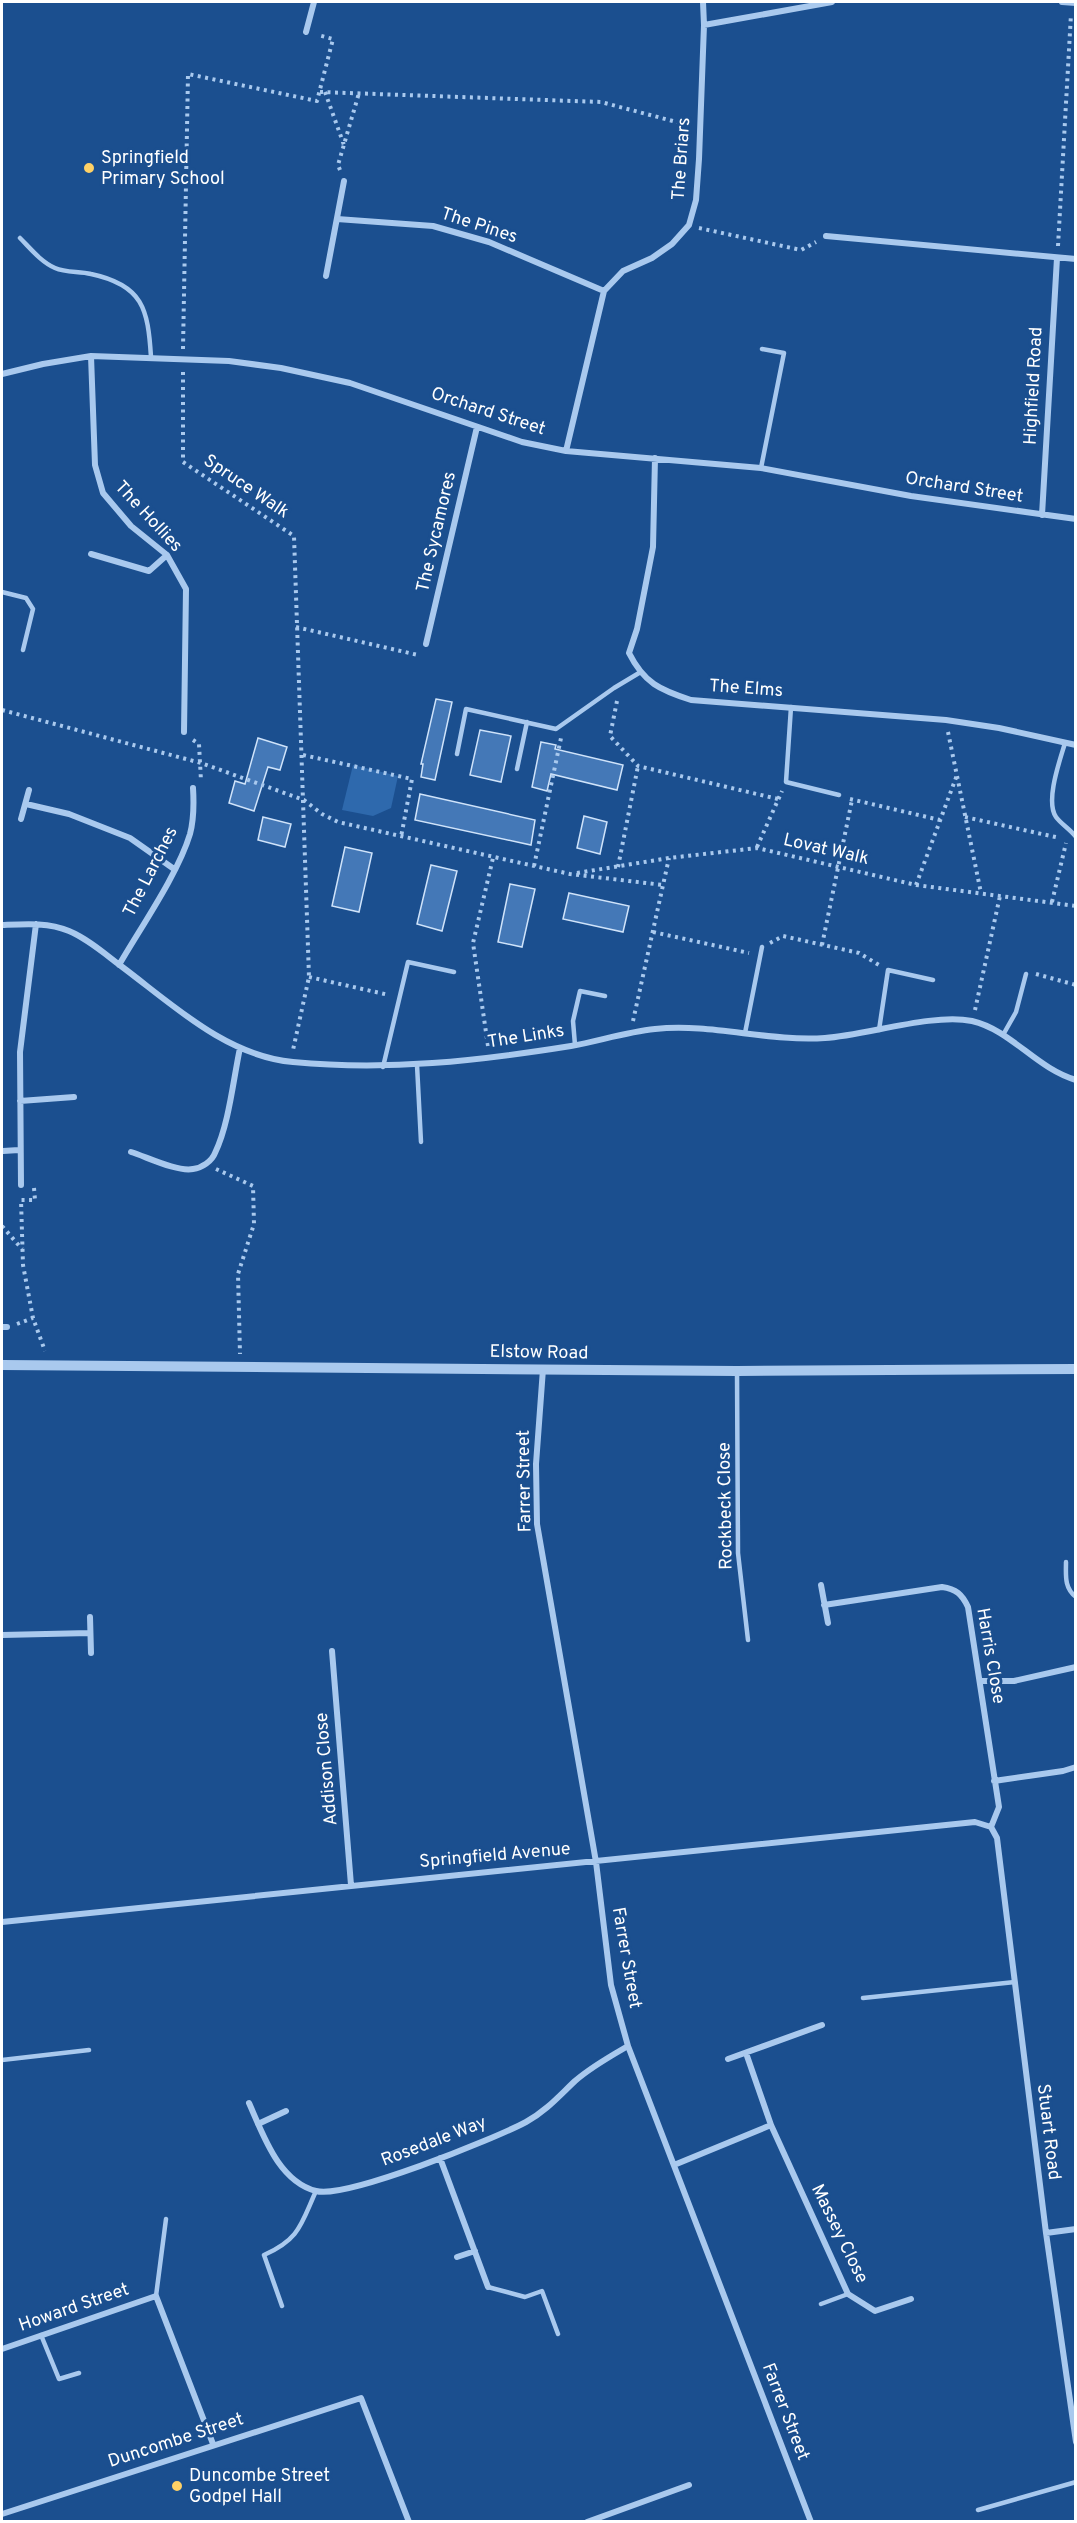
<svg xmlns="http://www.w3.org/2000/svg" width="1077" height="2523" font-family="Overpass,sans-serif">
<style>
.green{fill:#2e69ad}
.building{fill:#4478b7;stroke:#cfe3fa;stroke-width:1.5}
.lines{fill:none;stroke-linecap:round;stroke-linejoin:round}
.path{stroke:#a9c9ee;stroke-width:4;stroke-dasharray:3 4.5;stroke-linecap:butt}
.service{stroke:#a9c9ee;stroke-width:4.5}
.minor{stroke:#a9c9ee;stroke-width:6}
.tertiary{stroke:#a9c9ee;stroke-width:10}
.poi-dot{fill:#ffd166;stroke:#1b4f8f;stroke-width:2}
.labels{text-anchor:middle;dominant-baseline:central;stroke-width:6;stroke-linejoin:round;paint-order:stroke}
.poi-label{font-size:18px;fill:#fff;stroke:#1b4f8f;text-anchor:start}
.street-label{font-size:18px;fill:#fff;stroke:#1b4f8f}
</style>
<rect width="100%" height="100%" fill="#1b4f8f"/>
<path class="green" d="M353,765L398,776L391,808L373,816L342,810Z"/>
<path class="building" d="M436,699L452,702L435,780L421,777L423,764H421Z
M480,730L511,736L501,782L470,775Z
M258,738L287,747L280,770L268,767L254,811L229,803L235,781L245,784Z
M541,742L556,745L555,749L623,765L617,790L551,774L547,791L532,787Z
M420,794L535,820L531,845L415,820Z
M584,816L607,822L600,854L577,848Z
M263,817L291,824L285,847L258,840Z
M345,847L372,853L359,912L332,906Z
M431,865L457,871L442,931L417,924Z
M510,884L535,889L522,947L498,942Z
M569,893L629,906L623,932L563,919Z"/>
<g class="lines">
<path class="path" d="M320,92L601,102L688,125
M325,92L344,145
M340,170L338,165L359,93
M699,228L801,250L816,242
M1058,246L1071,14
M183,349L188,74L317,101L333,39L318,35
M183,372V462L294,536L309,977L293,1050
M296,627L418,655
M617,701L610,736L638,766L778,799
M2,710L201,763L304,800L322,814L338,822L570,874L663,885
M948,732L981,893
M193,740L199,744L201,781
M303,755L412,779L401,837
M850,799L940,820
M965,817L1060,838
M757,847L782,791
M534,866L561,738
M618,867L638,766
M577,873L669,858L757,848L916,885L1076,906
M916,885L957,775
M1052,902L1066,843
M653,932L749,953
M770,943L783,936L859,953L879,965
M822,945L852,800
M1036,974L1076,985
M309,977L389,995
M975,1010L1000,896
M633,1021L669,858
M488,1046L473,943L493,858
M216,1169L253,1186L254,1224L238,1274L240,1354
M34,1188L35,1200H21L23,1265L33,1318L45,1351
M2,1226L22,1249
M17,1324L33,1318"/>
<path class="service" d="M20,238C30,248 41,262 55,268C66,273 79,271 91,274C143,285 148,309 151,357
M761,468L784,353L762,349
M2,592L26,598L33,609L23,650
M791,707L786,782L839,795
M1065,743C1060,760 1045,801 1056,817C1061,824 1070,829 1076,837
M457,754L466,709L556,729L614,688L639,673
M517,769L527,722
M879,1030L888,970L933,980
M745,1033L762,947
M1003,1035L1016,1012L1026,974
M575,1045L573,1021L580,991L605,996
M417,1065L421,1142
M383,1067L408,962L454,972
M737,1371L738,1553L748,1640
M1066,1562C1066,1575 1064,1588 1076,1597
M863,1998L1015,1982
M2,2060L89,2050
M488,2287L525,2297L542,2291L558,2334
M156,2296L166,2219
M821,2304L848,2294
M282,2306L264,2255C300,2239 301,2224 316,2191
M41,2335L59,2379L79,2373
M978,2510L1076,2482"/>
<path class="minor" d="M1062,2L1076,3
M704,25L832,2
M306,32L314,2
M337,219L433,226L489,242L604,291
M826,236L1076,259
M326,276L344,181
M91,356L95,465L103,493L131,526L167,555L186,589L184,732
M2,374L43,364L91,356L229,361L281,368L350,383L522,442L566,451L761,468L911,496L1076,519
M566,451L604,291L623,271L652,258L672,244L689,225L696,200L699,159L704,25L703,2
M655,458L653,547L637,629L629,653C644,683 660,690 691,700L946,720L999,728L1076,745
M1042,515L1057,258
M91,554L149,571L167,555
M426,644L477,427
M26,804L69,814L130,838L174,869
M21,819L29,790
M2,925C24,924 48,922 69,931C88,939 105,954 121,966C172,1004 226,1056 293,1062C388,1071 477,1061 571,1046C599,1041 626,1032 655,1029C712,1023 768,1042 825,1038C867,1035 933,1013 972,1021C1011,1030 1037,1069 1076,1080
M119,965C141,927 178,874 190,834C194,819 194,804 193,788
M20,1101L74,1097
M3,1151L19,1150
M131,1152C147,1157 177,1172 193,1169C202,1168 212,1161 215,1153C229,1124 233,1081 240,1048
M21,1185L20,1052L36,924
M2,1327H7
M543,1369L536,1464L537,1524L596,1862L611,1985L628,2046L811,2522
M821,1585L828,1623
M824,1605L942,1587C956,1589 962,1594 968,1607L999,1807L991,1827
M90,1617L91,1653
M2,1635L90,1633
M332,1651L351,1885
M980,1681H1014L1076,1667
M994,1781L1063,1771L1076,1767
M991,1827L997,1838L1046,2233L1076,2442
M2,1922L975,1822L991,1827
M746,2053L771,2125L848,2294L875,2311L911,2299
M728,2059L822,2025
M249,2103C263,2134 278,2181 316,2191C346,2199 494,2139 526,2122C546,2111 559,2096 575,2081C591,2067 609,2057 628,2046
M258,2124L286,2111
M440,2158L488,2287
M674,2165L771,2125
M1046,2233L1076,2229
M457,2257L475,2251
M2,2349L156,2296L213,2444
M2,2514L361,2398L409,2522
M587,2522L689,2485"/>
<path class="tertiary" d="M2,1365L737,1371L1076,1369"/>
</g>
<g class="poi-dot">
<circle cx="89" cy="168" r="6"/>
<circle cx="177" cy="2486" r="6"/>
</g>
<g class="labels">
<g class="poi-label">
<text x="101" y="158">Springfield<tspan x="101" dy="21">Primary School</tspan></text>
<text x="189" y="2476">Duncombe Street<tspan x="189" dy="21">Godpel Hall</tspan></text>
</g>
<g class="street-label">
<text transform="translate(682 159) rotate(-86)">The Briars</text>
<text transform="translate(479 226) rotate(18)">The Pines</text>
<text transform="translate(1034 386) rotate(-87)">Highfield Road</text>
<text transform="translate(488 412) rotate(18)">Orchard Street</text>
<text transform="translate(246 487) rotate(34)">Spruce Walk</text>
<text transform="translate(964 488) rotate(9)">Orchard Street</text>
<text transform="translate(148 517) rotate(47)">The Hollies</text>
<text transform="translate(437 532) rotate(-77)">The Sycamores</text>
<text transform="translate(746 689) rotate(4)">The Elms</text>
<text transform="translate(826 850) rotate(13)">Lovat Walk</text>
<text transform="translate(151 872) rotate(-63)">The Larches</text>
<text transform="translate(526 1037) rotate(-9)">The Links</text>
<text transform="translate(539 1353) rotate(1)">Elstow Road</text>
<text transform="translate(525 1481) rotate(-91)">Farrer Street</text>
<text transform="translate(726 1506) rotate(-91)">Rockbeck Close</text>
<text transform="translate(990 1656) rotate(80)">Harris Close</text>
<text transform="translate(327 1769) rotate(-95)">Addison Close</text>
<text transform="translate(495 1856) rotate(-5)">Springfield Avenue</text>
<text transform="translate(626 1958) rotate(80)">Farrer Street</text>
<text transform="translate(1048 2132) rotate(83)">Stuart Road</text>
<text transform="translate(434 2142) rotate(-21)">Rosedale Way</text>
<text transform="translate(839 2234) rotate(64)">Massey Close</text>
<text transform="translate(74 2308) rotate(-19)">Howard Street</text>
<text transform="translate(785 2412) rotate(69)">Farrer Street</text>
<text transform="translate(176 2441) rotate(-18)">Duncombe Street</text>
</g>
</g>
<rect width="1077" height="2523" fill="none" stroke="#ffffff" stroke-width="6"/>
</svg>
